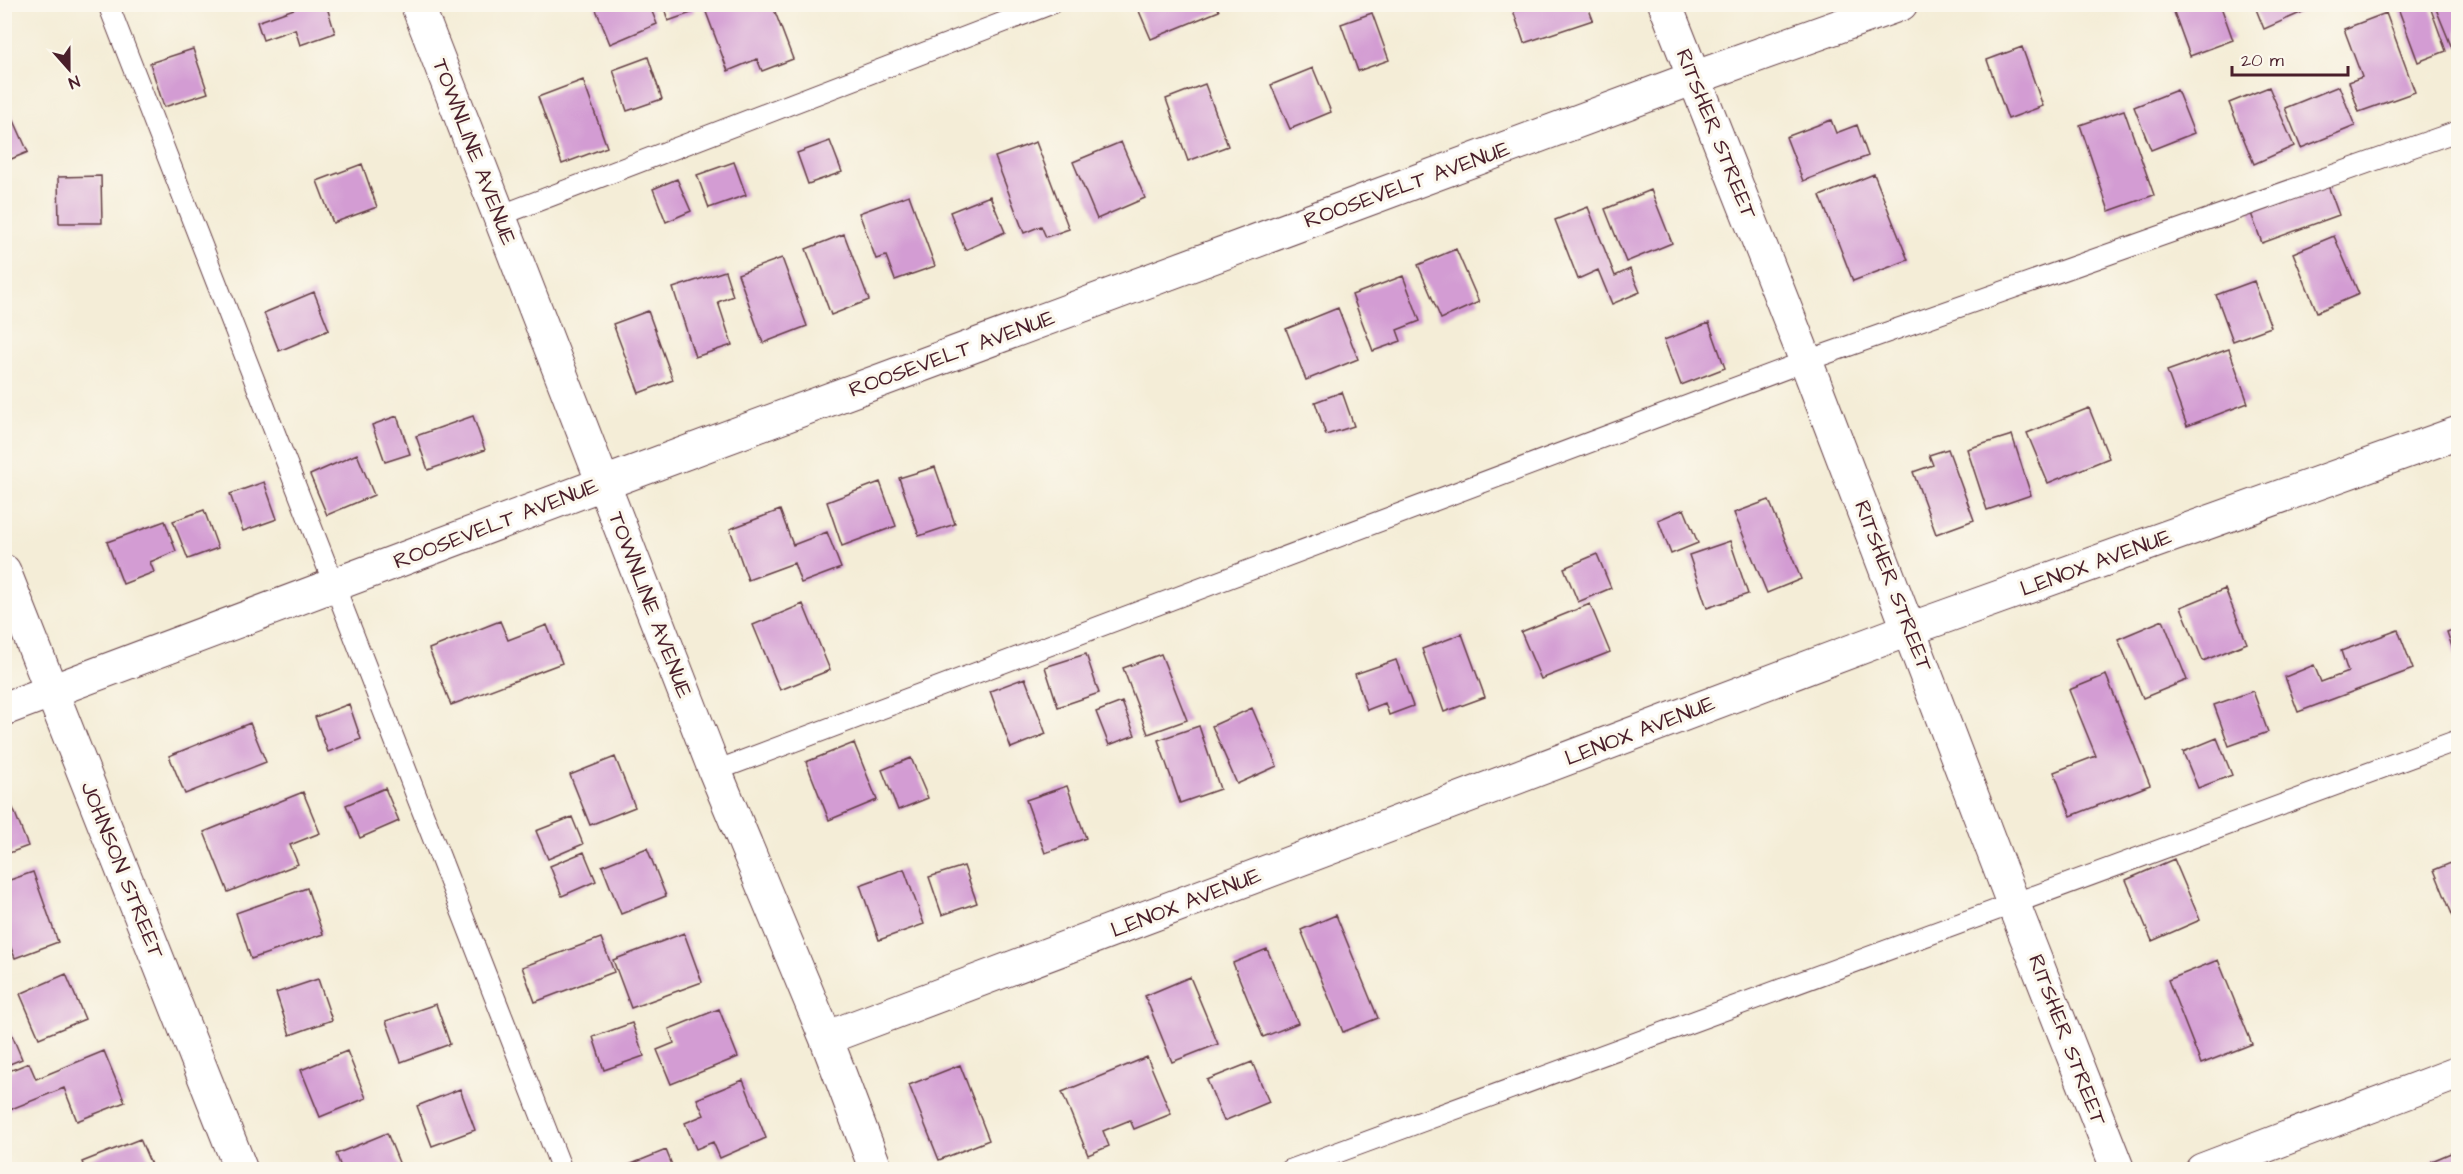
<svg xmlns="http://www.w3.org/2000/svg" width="2463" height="1174" font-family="'Architects Daughter',sans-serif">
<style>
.building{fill:#d39cd3}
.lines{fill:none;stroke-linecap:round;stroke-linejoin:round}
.service-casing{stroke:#643e45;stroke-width:22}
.minor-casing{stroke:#643e45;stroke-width:35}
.service{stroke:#fff;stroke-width:20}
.minor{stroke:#fff;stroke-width:33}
.labels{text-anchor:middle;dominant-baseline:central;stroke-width:6;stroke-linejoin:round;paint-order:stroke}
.street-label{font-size:22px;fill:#4a1f2b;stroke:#fbf7ec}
</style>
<rect width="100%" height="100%" fill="#fbf7ec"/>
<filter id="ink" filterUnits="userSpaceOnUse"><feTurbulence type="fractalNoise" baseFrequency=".0167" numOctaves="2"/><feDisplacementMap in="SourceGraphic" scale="12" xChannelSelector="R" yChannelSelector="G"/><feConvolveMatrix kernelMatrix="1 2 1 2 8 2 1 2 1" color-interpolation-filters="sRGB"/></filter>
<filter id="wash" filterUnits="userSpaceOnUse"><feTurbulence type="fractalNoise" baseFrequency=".008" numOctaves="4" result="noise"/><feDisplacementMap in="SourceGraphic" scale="24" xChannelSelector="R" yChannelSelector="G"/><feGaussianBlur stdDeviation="1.35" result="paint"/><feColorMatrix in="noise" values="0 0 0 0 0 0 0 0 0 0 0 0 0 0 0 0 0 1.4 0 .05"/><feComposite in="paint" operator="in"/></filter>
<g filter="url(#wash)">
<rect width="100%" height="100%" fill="#f4edd7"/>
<g id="blocks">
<path class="building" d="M308,4H326L335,33L300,45L295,29L263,40L257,22Z
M600,4H649L657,24L610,44L595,7Z
M663,4H692L694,12L668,21Z
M703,4H772L793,59L762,71L757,59L728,71Z
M1136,4H1216L1219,11L1151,39Z
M1511,4H1587L1593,20L1524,43Z
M2171,4H2220L2233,40L2190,56Z
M2254,4H2305L2307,10L2264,29Z
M2408,4H2429L2446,51L2418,62L2398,8Z
M2434,4H2458V46L2452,48Z
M1372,13L1389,60L1358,71L1341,24Z
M2386,13L2415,92L2359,112L2349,82L2362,77L2344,29Z
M2022,47L2043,106L2008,119L1987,60Z
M193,49L208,93L164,107L150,63Z
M648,57L662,99L627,111L613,70Z
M1313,68L1331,112L1290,129L1271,85Z
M583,80L607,147L562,164L538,97Z
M1205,84L1228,146L1188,161L1166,99Z
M2339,86L2355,126L2301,148L2285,108Z
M2269,87L2294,146L2254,164L2229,103Z
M2177,90L2194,133L2151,150L2134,107Z
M8,107L28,152L4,162V108Z
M2124,110L2154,195L2109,211L2080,125Z
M1831,120L1836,133L1857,125L1868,156L1803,181L1786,137Z
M830,141L842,172L808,184L797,153Z
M1036,142L1069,229L1046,237L1041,226L1024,233L995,157Z
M1121,142L1145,198L1097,219L1073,162Z
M734,162L746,195L709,208L697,175Z
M362,164L377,207L333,223L317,181Z
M1874,174L1908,260L1853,281L1820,196Z
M101,176L102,223H59L58,177Z
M677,179L691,211L666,222L653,189Z
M2326,180L2339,215L2262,243L2249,208Z
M1651,190L1672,243L1626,262L1605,209Z
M909,195L935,266L895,280L886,256L876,259L859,213Z
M990,196L1005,232L965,250L950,212Z
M1588,207L1615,276L1630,269L1640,292L1612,304L1598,270L1578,279L1555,220Z
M844,234L869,300L831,315L806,249Z
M2334,236L2359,294L2317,312L2293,253Z
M1456,249L1479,302L1441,319L1418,265Z
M782,258L807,326L763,343L738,274Z
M725,271L733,296L718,302L732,345L695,357L673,288Z
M1403,276L1420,321L1397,330L1401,341L1373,351L1352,295Z
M2254,281L2271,327L2233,341L2216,295Z
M314,292L329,330L279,351L264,313Z
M1338,308L1358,359L1306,380L1286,329Z
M648,311L673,380L639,393L613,324Z
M1709,323L1725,368L1681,385L1664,340Z
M2229,349L2248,403L2187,426L2167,371Z
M1342,392L1354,426L1326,435L1315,402Z
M2089,408L2109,458L2048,483L2027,433Z
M397,416L410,454L385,462L372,425Z
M473,416L485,450L428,470L416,436Z
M2012,435L2031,495L1987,510L1967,449Z
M1948,449L1974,520L1936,534L1913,472L1933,465L1929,455Z
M357,454L374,495L327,515L310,475Z
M935,467L955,524L919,536L899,478Z
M264,482L277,519L243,531L230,494Z
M880,482L896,526L842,546L827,502Z
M1769,500L1801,579L1767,593L1734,513Z
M1684,509L1698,543L1671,554L1658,520Z
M204,510L218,548L188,559L173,521Z
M780,510L793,545L827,532L841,568L801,583L794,563L748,580L730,529Z
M165,521L176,551L150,562L154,572L123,584L107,542Z
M1730,541L1748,594L1707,608L1689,555Z
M1597,554L1611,588L1578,602L1564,568Z
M2225,589L2247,643L2203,661L2181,607Z
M803,604L830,670L780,690L753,625Z
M1590,604L1610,652L1541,679L1521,632Z
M2163,620L2187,680L2143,698L2118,639Z
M500,621L508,640L547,625L562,663L451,705L429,649Z
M2458,628V664L2447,632Z
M2398,630L2413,669L2298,712L2285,677L2314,665L2321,682L2348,672L2341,651Z
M1462,634L1485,697L1444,712L1422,649Z
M1086,654L1099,693L1058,707L1045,667Z
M1161,654L1187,720L1148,734L1123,668Z
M1396,660L1413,706L1389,715L1385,703L1367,710L1355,674Z
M2106,675L2150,785L2071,816L2054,772L2096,756L2069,690Z
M1025,678L1046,734L1011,748L990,691Z
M2253,691L2268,732L2229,746L2214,705Z
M1122,702L1135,735L1109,745L1096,712Z
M349,704L361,739L328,752L315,717Z
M1252,708L1277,766L1237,784L1212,726Z
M250,723L266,762L185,794L169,756Z
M1199,726L1220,789L1180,803L1158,740Z
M2217,738L2232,775L2198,788L2183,752Z
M854,743L877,800L829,820L806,762Z
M615,757L635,807L590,825L570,775Z
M911,758L928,798L898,810L882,770Z
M1067,786L1086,838L1045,853L1026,800Z
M385,788L399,821L360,838L346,805Z
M303,792L320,833L290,845L298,864L228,892L204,832Z
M13,808L28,846L4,855V812Z
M572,817L583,844L548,859L536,831Z
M647,848L666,896L621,914L602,866Z
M584,852L596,881L562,896L550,866Z
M2174,859L2200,920L2152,941L2126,880Z
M2458,860V929L2434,870Z
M964,866L977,903L942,915L929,877Z
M904,869L924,924L879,940L860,885Z
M33,872L58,942L15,958L4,930V882Z
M307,888L323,934L251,959L236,913Z
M1336,915L1378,1018L1343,1032L1301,930Z
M684,933L702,982L631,1008L613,960Z
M601,938L614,972L535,1002L522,967Z
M1267,949L1298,1023L1263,1037L1233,963Z
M2218,960L2252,1044L2201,1064L2168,980Z
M66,974L85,1019L39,1038L20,994Z
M1190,977L1218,1044L1172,1062L1145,996Z
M318,979L332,1020L290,1035L276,993Z
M436,1004L450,1044L401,1062L386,1021Z
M719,1009L738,1057L671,1084L657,1050L674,1043L669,1029Z
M7,1023L22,1059L5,1066V1024Z
M632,1023L644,1056L604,1070L593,1037Z
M104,1051L125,1102L77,1121L64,1088L4,1112V1073L29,1063L36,1079Z
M347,1051L366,1098L320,1117L301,1070Z
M1147,1057L1171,1114L1134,1129L1130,1120L1103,1131L1109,1146L1088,1155L1062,1092Z
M1252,1062L1269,1102L1224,1121L1207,1080Z
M960,1065L989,1140L939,1160L909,1085Z
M743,1080L766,1138L720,1158L713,1142L696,1149L685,1123L704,1115L697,1099Z
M460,1089L475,1130L432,1146L417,1106Z
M387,1133L402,1170H342L336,1154Z
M140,1139L152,1167L146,1170H85L82,1162Z
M666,1150L674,1170H625L624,1167Z
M2458,1150V1170H2435L2432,1161Z"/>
</g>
</g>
<g filter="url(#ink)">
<use href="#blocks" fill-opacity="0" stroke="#643e45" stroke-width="1.5"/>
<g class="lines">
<g class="service-casing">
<path id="service" d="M108,4L562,1170
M499,216L1051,4
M715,771L1806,361L2458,131
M1290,1170L2458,740"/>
</g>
<g class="minor-casing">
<path id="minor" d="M417,4L715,771L826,1038L876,1170
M1665,4L1806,361L2013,903L2118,1170
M4,571L241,1170
M4,709L602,484L1694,78L1901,4
M826,1038L1910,629L2458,433
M2202,1170L2458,1073"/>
</g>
<use href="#service" class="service"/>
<use href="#minor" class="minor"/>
</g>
</g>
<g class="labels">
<g class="street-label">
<text transform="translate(1716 134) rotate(68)">RITSHER STREET</text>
<text transform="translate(474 152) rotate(69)">TOWNLINE AVENUE</text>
<text transform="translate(1407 185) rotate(-20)">ROOSEVELT AVENUE</text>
<text transform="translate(952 354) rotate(-20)">ROOSEVELT AVENUE</text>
<text transform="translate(496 524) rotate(-21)">ROOSEVELT AVENUE</text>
<text transform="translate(2096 563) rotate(-20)">LENOX AVENUE</text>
<text transform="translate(1893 586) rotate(69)">RITSHER STREET</text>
<text transform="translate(650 605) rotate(69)">TOWNLINE AVENUE</text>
<text transform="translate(1640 731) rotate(-21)">LENOX AVENUE</text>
<text transform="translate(122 870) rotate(68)">JOHNSON STREET</text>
<text transform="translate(1186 903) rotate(-21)">LENOX AVENUE</text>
<text transform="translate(2067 1040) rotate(69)">RITSHER STREET</text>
</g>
</g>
<rect width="2463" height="1174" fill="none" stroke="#fbf7ec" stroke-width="24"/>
<g transform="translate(69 69) rotate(159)" stroke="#fbf7ec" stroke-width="4.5" paint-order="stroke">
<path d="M0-4.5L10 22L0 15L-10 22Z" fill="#4a1f2b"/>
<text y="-9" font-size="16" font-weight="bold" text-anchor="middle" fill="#4a1f2b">N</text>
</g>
<path d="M2232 66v9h116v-9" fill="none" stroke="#4a1f2b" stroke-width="3"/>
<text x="2241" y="66" font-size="18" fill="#4a1f2b" stroke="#fbf7ec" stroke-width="4.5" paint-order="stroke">20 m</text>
</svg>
